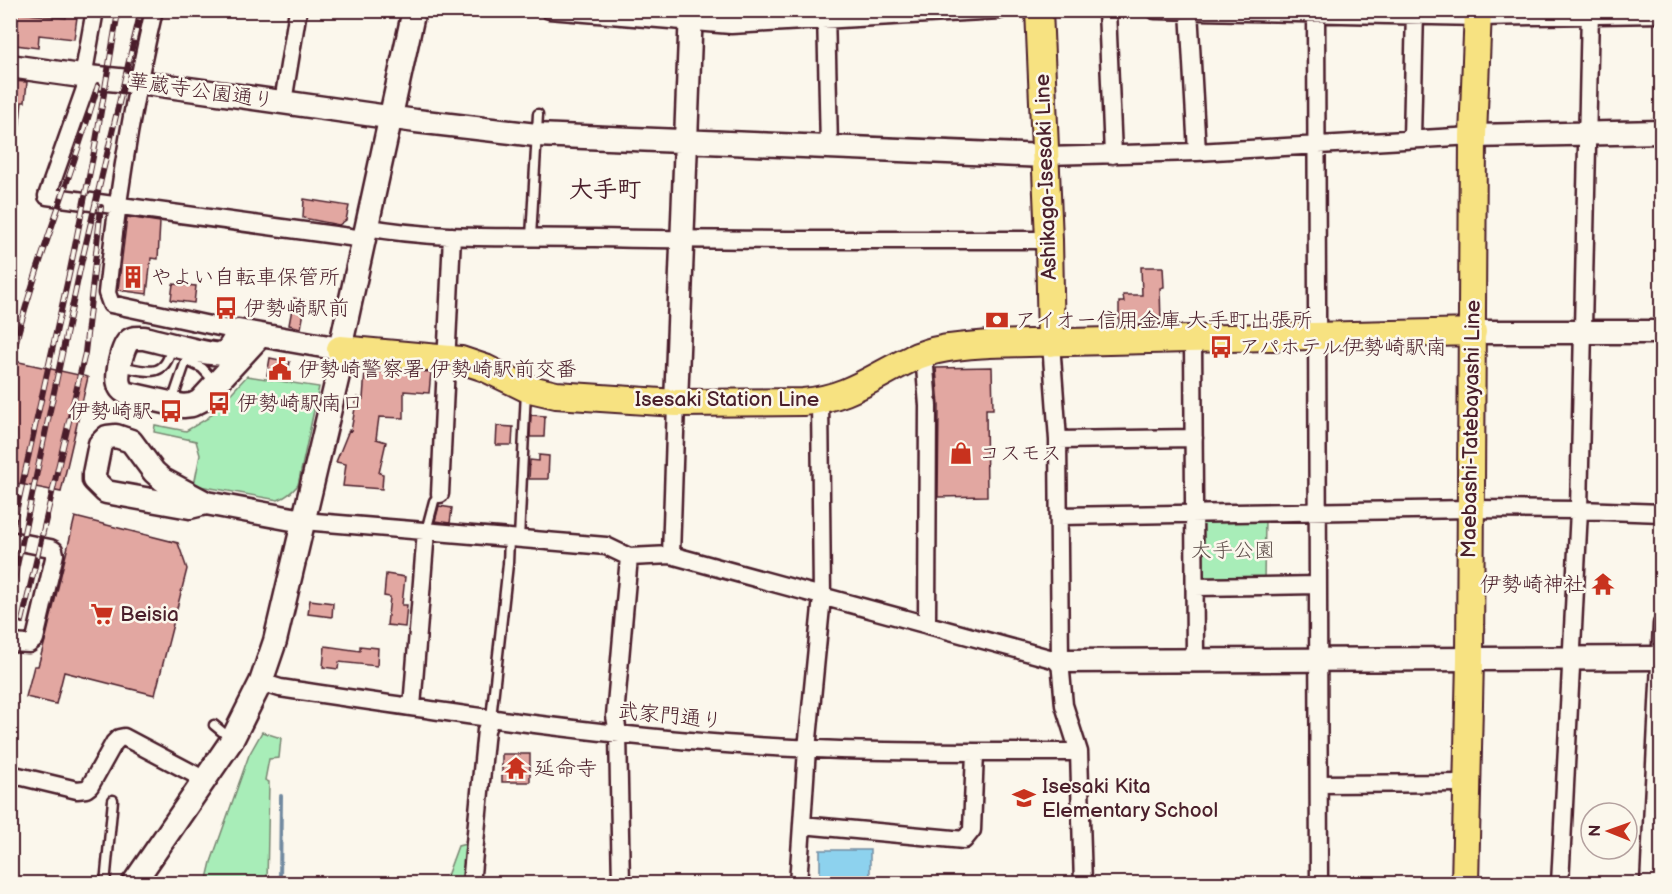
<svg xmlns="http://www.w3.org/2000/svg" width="1672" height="894" font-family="'Balsamiq Sans','Klee One',sans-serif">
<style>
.green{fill:#a8edb8;stroke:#798672;stroke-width:1.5}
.water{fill:#8dd2ee;stroke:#728aa0;stroke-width:1.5}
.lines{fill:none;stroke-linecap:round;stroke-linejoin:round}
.stream{stroke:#728aa0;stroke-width:4}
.building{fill:#e2a7a1;stroke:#4a1f2b;stroke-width:1.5}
.lane-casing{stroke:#4a1f2b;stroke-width:13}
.street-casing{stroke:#4a1f2b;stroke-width:21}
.secondary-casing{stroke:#4a1f2b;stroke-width:27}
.primary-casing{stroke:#4a1f2b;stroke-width:30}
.lane{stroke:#fbf7ec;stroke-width:8}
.street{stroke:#fbf7ec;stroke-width:16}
.secondary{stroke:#fbf7ec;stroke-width:22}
.primary{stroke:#f7e281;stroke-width:26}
.rail-casing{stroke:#4a1f2b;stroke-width:6}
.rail{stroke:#fbf7ec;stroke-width:4;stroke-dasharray:11;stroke-linecap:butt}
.labels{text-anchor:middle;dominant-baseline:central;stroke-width:5;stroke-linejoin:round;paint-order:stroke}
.street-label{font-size:21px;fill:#4a1f2b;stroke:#fbf7ec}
.poi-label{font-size:21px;fill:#4a1f2b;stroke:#fbf7ec;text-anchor:start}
.park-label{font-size:21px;fill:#62524e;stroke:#fbf7ec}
.quarter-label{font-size:24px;font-weight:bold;fill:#4a1f2b;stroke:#fbf7ec}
</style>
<rect width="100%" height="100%" fill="#fbf7ec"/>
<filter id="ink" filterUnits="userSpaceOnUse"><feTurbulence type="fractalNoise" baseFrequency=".0167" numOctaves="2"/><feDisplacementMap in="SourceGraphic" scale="12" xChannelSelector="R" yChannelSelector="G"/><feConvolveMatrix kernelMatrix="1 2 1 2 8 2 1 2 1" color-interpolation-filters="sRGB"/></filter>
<g filter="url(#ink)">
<path class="green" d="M247,376L319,387L298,485C292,492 287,497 278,500L194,485L200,455L196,441L154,432L155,425L186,431L208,418Z
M1207,519H1265L1264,581L1205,582L1202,577V524Z
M262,732L281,738L279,758L269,759L265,780L269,782L267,883H206L211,862L249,755Z
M470,843L467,883L444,884L458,846Z"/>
<path class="water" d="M820,850H870V878L820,877Z"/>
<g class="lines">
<path class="stream" d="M280,884L281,796"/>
</g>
<path class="building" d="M67,10H78L74,39L39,35L38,48L16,45L18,13L66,18Z
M10,81L27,82L25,102H22L18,140L10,139Z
M304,199L349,206L346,220L339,225L303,218Z
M127,217L160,222L158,259L151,258L147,294L118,290Z
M1141,267H1163L1164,287L1160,288L1161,324L1119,326V302H1124L1123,295H1142Z
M173,284L196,286L194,303L171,300Z
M294,298L306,301L301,328L289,325Z
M270,358L290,362L287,377L267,375Z
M10,360L88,377L61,492L10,482Z
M992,367L993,409H986L987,496L938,497L939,406L936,368Z
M405,370L431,372L429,393L404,391V418L379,417L376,439L386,442L379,473L383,474L382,489L343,486L346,464L336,462L349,430L351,431L357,397L363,399L365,371L405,373Z
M531,415L545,416L544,437H530Z
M497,426L513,427L512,445H496Z
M539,455L549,456L548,479H529L530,460L539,461Z
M439,506L452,508L450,523L435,521Z
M75,517L178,543L187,569L155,695L64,672L56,704L26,697L34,666H38L45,641Z
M386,574L405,577L402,605H407L405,627L387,625L390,597L384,596Z
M310,600L333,603L332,617L308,614Z
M325,646L360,651V646L378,648L377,666L339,662L338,669L323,667Z
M502,754H530V782H502Z"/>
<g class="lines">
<g class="lane-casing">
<path id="lane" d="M531,237L538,114
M187,361L202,368L216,383
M120,366C145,371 166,380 171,347
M172,402L190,349
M426,531L434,501L440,494
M519,539L526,391
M491,718L508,564L509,539
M214,725L231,739
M105,884L113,800"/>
</g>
<g class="street-casing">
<path id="street" d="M95,10L85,66L88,77L86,86L47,196L364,239
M154,10C132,104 117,198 107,293L111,304L238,331
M549,10L731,25L1000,10
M1107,10L1113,155
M1155,10L1478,17L1662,14
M1189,10L1197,152
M1316,10L1319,884
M826,11L829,148
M283,102L298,10
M1412,138L1415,10
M1046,156L1197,152L1473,136
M366,227C441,241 518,236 594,238C746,241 898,240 1049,240
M1193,339L1195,659
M1051,343L1058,440L1060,661L1064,705L1079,752L1083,884
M924,354L928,406L927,625
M1058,440L1194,438
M440,494L452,236
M1059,516L1470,509L1579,510L1662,513
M303,521L606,546L629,557L671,555L1060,661
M10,540L50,548L54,550L55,554L35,639L29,644L10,643
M671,555L676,403
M1195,587L1318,585
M261,682L280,688C416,708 553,729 690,741C819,753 950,752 1079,752
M412,707L426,531
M10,774L77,790L86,789L90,786L114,743L119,738L124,737L194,774L204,783
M1319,784L1468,783
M802,825L964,840L972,830L975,752
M471,884L486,730L491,718
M621,884L618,733L615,716L629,557
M798,884L807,749L822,597L820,400
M1560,884L1579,510L1590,10
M1649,884L1662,624"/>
</g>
<g class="secondary-casing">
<path id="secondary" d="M10,66L88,77L139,82L416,121L536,135L1046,156
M1473,136L1662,132
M1473,332H1662
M260,336L200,401L192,405L183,406L129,394C124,392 120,390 119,384C116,376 122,346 129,341C133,337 139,338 144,338C158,341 214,357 222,353C231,350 234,339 238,331L340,349
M676,403L691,10
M206,503L190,507L106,492L94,480V474L100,444L107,437L116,436L131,441L154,472L163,480L206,503L303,521
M1060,661L1659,658
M133,884L232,740L261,682L275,641L339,371L340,349L414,10"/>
</g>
<g class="primary-casing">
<path id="primary" d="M1039,10L1049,240L1051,343
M340,349L461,360L485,368L526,388L556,395L676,403L803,402C849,398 872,377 911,359C935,347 964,346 989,344L1473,332
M1465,884L1470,659L1473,136L1478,10"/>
</g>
<use href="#lane" class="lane"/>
<use href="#street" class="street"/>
<use href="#secondary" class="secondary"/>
<use href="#primary" class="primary"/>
<g class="rail-casing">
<path id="rail" d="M10,365C33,269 71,179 98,85
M10,539L70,270L94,152L117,18
M10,599L82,260L141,10
M22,621L85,353L101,207"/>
</g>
<use href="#rail" class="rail"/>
</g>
</g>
<defs>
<g id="building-bare" transform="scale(1.8)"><path d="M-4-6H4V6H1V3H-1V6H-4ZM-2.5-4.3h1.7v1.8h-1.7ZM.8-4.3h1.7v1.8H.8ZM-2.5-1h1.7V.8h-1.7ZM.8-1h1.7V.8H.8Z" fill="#c8321e" stroke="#fbf7ec" stroke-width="2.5" paint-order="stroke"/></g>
<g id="bus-bare" transform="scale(1.8)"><path d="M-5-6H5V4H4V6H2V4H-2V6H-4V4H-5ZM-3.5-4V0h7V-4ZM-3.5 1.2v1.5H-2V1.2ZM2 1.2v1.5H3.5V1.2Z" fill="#c8321e" stroke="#fbf7ec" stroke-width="2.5" paint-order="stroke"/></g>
<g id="bank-bare" transform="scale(1.8)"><path d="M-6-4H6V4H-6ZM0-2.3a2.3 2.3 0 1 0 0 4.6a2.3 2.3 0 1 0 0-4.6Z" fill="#c8321e" stroke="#fbf7ec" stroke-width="2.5" paint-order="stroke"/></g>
<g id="civic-bare" transform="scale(1.8)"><path d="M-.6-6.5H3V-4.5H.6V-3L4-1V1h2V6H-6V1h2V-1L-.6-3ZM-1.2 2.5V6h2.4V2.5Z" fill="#c8321e" stroke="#fbf7ec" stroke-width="2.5" paint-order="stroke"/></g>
<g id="shop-bare" transform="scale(1.8)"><path d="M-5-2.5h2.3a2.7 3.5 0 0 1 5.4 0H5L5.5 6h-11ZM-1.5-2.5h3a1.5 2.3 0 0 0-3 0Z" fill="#c8321e" stroke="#fbf7ec" stroke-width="2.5" paint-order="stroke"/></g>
<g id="temple-bare" transform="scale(1.8)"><path d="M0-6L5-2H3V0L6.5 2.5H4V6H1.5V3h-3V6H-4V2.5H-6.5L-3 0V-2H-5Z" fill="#c8321e" stroke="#fbf7ec" stroke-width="2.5" paint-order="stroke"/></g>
<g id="supermarket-bare" transform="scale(1.8)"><path d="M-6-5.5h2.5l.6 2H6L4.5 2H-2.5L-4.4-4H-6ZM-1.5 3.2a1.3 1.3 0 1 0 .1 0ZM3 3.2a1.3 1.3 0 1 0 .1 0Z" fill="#c8321e" stroke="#fbf7ec" stroke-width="2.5" paint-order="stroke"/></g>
<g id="school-bare" transform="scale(1.8)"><path d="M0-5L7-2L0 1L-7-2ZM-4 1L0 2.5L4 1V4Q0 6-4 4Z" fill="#c8321e" stroke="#fbf7ec" stroke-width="2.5" paint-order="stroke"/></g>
</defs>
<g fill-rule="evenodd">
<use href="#building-bare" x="133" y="277"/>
<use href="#bus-bare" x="226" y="308"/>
<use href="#bank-bare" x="997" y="320"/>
<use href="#bus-bare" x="1221" y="347"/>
<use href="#civic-bare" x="280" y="369"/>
<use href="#bus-bare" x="219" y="403"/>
<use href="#bus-bare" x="171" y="411"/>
<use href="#shop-bare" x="961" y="453"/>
<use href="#temple-bare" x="1603" y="584"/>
<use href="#supermarket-bare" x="102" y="614"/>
<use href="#temple-bare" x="516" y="768"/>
<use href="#school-bare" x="1024" y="798"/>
</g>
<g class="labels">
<g class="street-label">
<text transform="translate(201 91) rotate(8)">華蔵寺公園通り</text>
<text transform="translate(1046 177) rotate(-92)">Ashikaga-Isesaki Line</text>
<text x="727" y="399">Isesaki Station Line</text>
<text transform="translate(1471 429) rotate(-89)">Maebashi-Tatebayashi Line</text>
<text transform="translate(670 716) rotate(6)">武家門通り</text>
</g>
<g class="poi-label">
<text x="151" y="277">やよい自転車保管所</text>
<text x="244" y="308">伊勢崎駅前</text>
<text x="1015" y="320">アイオー信用金庫 大手町出張所</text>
<text x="1239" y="347">アパホテル伊勢崎駅南</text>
<text x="298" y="369">伊勢崎警察署 伊勢崎駅前交番</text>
<text x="237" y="403">伊勢崎駅南口</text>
<text x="153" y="411" text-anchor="end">伊勢崎駅</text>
<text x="979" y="453">コスモス</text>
<text x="1585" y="584" text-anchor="end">伊勢崎神社</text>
<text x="120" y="614">Beisia</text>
<text x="534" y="768">延命寺</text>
<text x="1042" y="786">Isesaki Kita<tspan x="1042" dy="24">Elementary School</tspan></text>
</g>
<g class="park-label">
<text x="1233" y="550">大手公園</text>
</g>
<g class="quarter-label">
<text x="605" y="189">大手町</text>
</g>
</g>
<rect width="1672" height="894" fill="none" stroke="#fbf7ec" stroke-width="36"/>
<rect x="18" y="18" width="1636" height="858" fill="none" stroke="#4a1f2b" stroke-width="2" filter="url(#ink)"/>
<g transform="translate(1609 831) rotate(271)"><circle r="28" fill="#fbf7ec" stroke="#b4a19f" stroke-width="1.5"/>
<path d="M0-4.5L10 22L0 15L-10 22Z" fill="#c8321e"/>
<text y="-9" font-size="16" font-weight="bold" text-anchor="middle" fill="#4a1f2b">N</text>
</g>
</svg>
